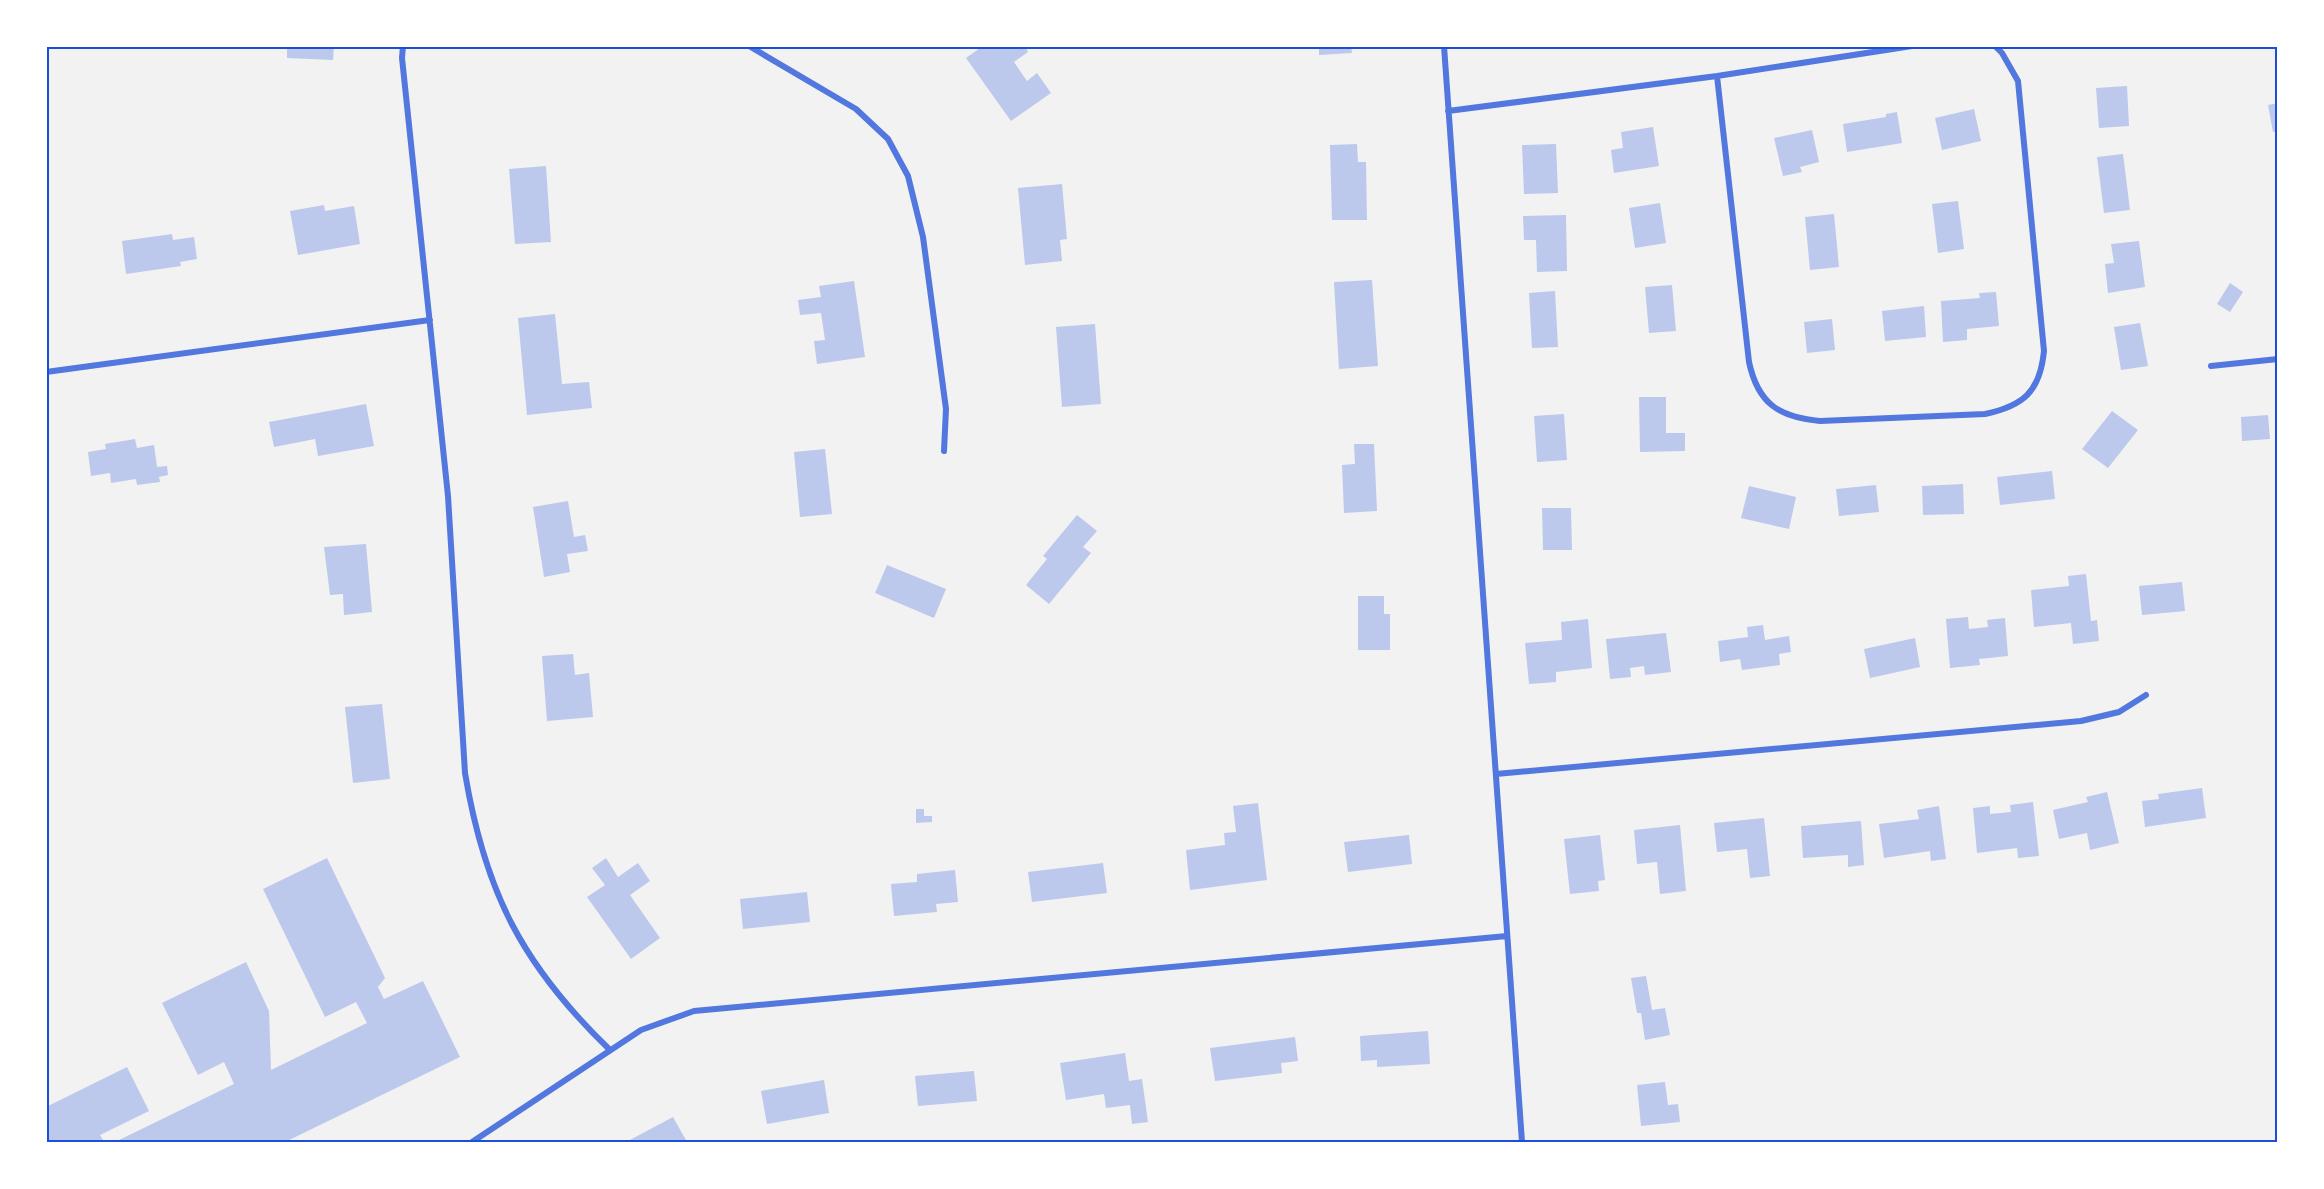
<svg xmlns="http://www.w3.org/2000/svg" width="2324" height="1189" font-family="'Nunito Sans',sans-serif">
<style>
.building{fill:#bdc9ec}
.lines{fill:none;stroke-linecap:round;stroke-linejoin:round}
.minor{stroke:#5277de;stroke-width:6}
.neatline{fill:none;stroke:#1d4ed8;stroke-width:2}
</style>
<rect width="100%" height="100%" fill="#f2f2f2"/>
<path class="building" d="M287,46H334L333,60L287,58Z
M983,46H1025L1028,52L1014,62L1027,81L1037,73L1051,93L1011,121L966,58Z
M1319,46H1351L1352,53L1319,55Z
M2127,86L2129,126L2099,128L2096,88Z
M2278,103V131L2273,132L2268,105Z
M1974,109L1981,141L1942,150L1935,118Z
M1897,112L1902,143L1847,152L1843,124L1886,117V114Z
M1653,127L1659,166L1614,173L1611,150L1623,148L1621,132Z
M1812,130L1819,162L1800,167L1802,172L1783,176L1774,138Z
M1357,144L1358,162H1366L1367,220H1332L1330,145Z
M1556,144L1558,193L1524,194L1522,145Z
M2123,154L2130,210L2104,213L2097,157Z
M546,166L551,242L515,244L509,169Z
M1062,184L1067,239L1060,240L1062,261L1025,265L1018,188Z
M1958,201L1964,249L1938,253L1932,204Z
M1660,203L1666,243L1635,248L1629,208Z
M324,205L325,211L354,206L360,244L298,255L290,211Z
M1834,214L1839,267L1810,270L1805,217Z
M1566,215L1567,271L1537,272L1536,240H1524L1523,216Z
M172,234L173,240L194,237L197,259L180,262L181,266L126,274L122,241Z
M2139,241L2145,287L2108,293L2105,264L2114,263L2111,244Z
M1372,280L1378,366L1339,369L1334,282Z
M854,281L865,357L817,364L814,341L825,340L821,313L800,315L798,300L821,297L819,286Z
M2230,283L2243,292L2230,312L2217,304Z
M1672,285L1676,331L1649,333L1645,287Z
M1555,291L1558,347L1532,348L1529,293Z
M1996,292L1999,326L1967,329V340L1943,342L1941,301L1980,298L1979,293Z
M1924,306L1926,337L1885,341L1882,311Z
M555,314L562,384L589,382L592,408L527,415L518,318Z
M1832,319L1835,350L1807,353L1804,322Z
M2140,323L2148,366L2121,370L2114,327Z
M1095,324L1101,404L1062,407L1056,327Z
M1639,397H1666V433H1685V451L1640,452Z
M366,404L374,446L318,456L315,439L274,447L269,422Z
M2112,411L2138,430L2108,468L2082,449Z
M1564,414L1567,460L1537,462L1534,416Z
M2268,415L2270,439L2242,441L2241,417Z
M135,439L137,448L154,445L157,467L167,466L168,475L159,477L160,482L137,485L136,479L111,483L110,473L91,476L88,452L106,449L105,444Z
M1354,444H1374L1377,511L1344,513L1342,465L1355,464Z
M825,449L832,514L800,517L794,452Z
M2052,471L2055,499L2000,505L1997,477Z
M1963,484L1964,514L1923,515L1922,486Z
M1876,485L1879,512L1839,516L1836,489Z
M1749,486L1796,497L1789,529L1741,518Z
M568,501L574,537L585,535L588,551L567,554L570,572L544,577L533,507Z
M1542,508H1571L1572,550H1543Z
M1077,515L1097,531L1083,547L1091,553L1049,604L1026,585L1047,559L1043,556Z
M366,544L372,612L344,615L343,594L330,595L324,547Z
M887,565L946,589L934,618L875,593Z
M2086,574L2091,621L2097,620L2099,641L2073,644L2071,623L2034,627L2031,590L2069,586L2068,576Z
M2182,582L2185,611L2142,615L2139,586Z
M1358,596H1384V614H1390V650H1358Z
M1968,617L1969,629L1988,627L1987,620L2005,618L2008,656L1979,659L1980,665L1950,668L1946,619Z
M1588,619L1592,668L1556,672V682L1529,684L1525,643L1562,640L1561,622Z
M1763,625L1765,640L1789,636L1791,652L1779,654L1780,665L1742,670L1740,659L1720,662L1718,641L1748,637L1747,627Z
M1666,633L1671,672L1645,675L1644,666L1630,668L1631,677L1610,679L1606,639Z
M1915,638L1920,667L1870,678L1864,649Z
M573,654L575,675L589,673L593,717L547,721L542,656Z
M382,704L390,779L353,783L345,707Z
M2202,788L2206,818L2145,827L2142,801L2159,799L2158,794Z
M2107,792L2119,843L2090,850L2087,833L2059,839L2053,810L2088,802L2086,797Z
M2033,802L2039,856L2018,858L2017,848L1977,853L1973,808L1990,806V814L2011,812L2010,805Z
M1258,803L1267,880L1190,890L1186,850L1225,845L1224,833L1236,832L1233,806Z
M1939,806L1946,859L1931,861L1930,851L1884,858L1879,824L1919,819L1917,810Z
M916,809H924V816H932V822L916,823Z
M1764,818L1770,876L1750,878L1747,849L1717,852L1714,823Z
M1861,821L1864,865L1848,867V855L1803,858L1801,826Z
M1680,825L1686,891L1660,894L1657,862L1637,864L1634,830Z
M1409,835L1412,864L1348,872L1344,842Z
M1600,835L1605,880L1598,881L1599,891L1570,894L1564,839Z
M327,858L385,978L378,987L384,999L423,981L460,1057L285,1142H115L234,1084L224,1062L198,1075L162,1003L246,962L269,1011L271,1070L367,1023L356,1002L325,1017L263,889Z
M606,858L618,877L638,863L650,881L630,895L660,938L631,959L587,897L605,885L592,868Z
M1103,863L1107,893L1032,902L1028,872Z
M955,870L958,902L936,904L937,912L894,916L891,884L917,882V874Z
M807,892L810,922L743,929L740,899Z
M1646,976L1652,1010L1665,1008L1670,1035L1645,1040L1641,1013H1637L1631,978Z
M1428,1031L1430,1064L1377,1067V1060L1361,1061L1360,1036Z
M1295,1037L1298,1061L1281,1063L1282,1073L1215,1081L1210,1048Z
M1125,1053L1129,1081L1142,1079L1148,1122L1132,1124L1130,1105L1106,1108L1104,1094L1066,1100L1060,1063Z
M127,1067L149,1111L100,1135L104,1142H46V1107Z
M974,1071L977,1101L918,1106L915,1076Z
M824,1080L829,1113L767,1124L761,1091Z
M1665,1082L1668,1105L1678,1104L1680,1122L1641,1126L1637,1085Z
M673,1117L687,1142H626Z"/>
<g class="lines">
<path class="minor" d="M403,46L402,58L448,496L465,773C485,893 523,966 610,1050
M749,46L856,109L888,139L908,176L923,237L946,409L944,451
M1444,46L1522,1142
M1717,76L1749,362C1758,404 1779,417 1820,421L1985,414C2023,406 2040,392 2044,351L2018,81L2002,53L1995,46
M1448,111L1717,76L1912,46
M2211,366L2278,359
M46,372L430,320
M1496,774L2081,721L2119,712L2146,695
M472,1142L641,1030L694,1011L1507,936"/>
</g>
<rect width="2324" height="1189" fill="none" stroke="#ffffff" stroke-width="96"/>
<rect x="48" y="48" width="2228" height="1093" class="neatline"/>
</svg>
